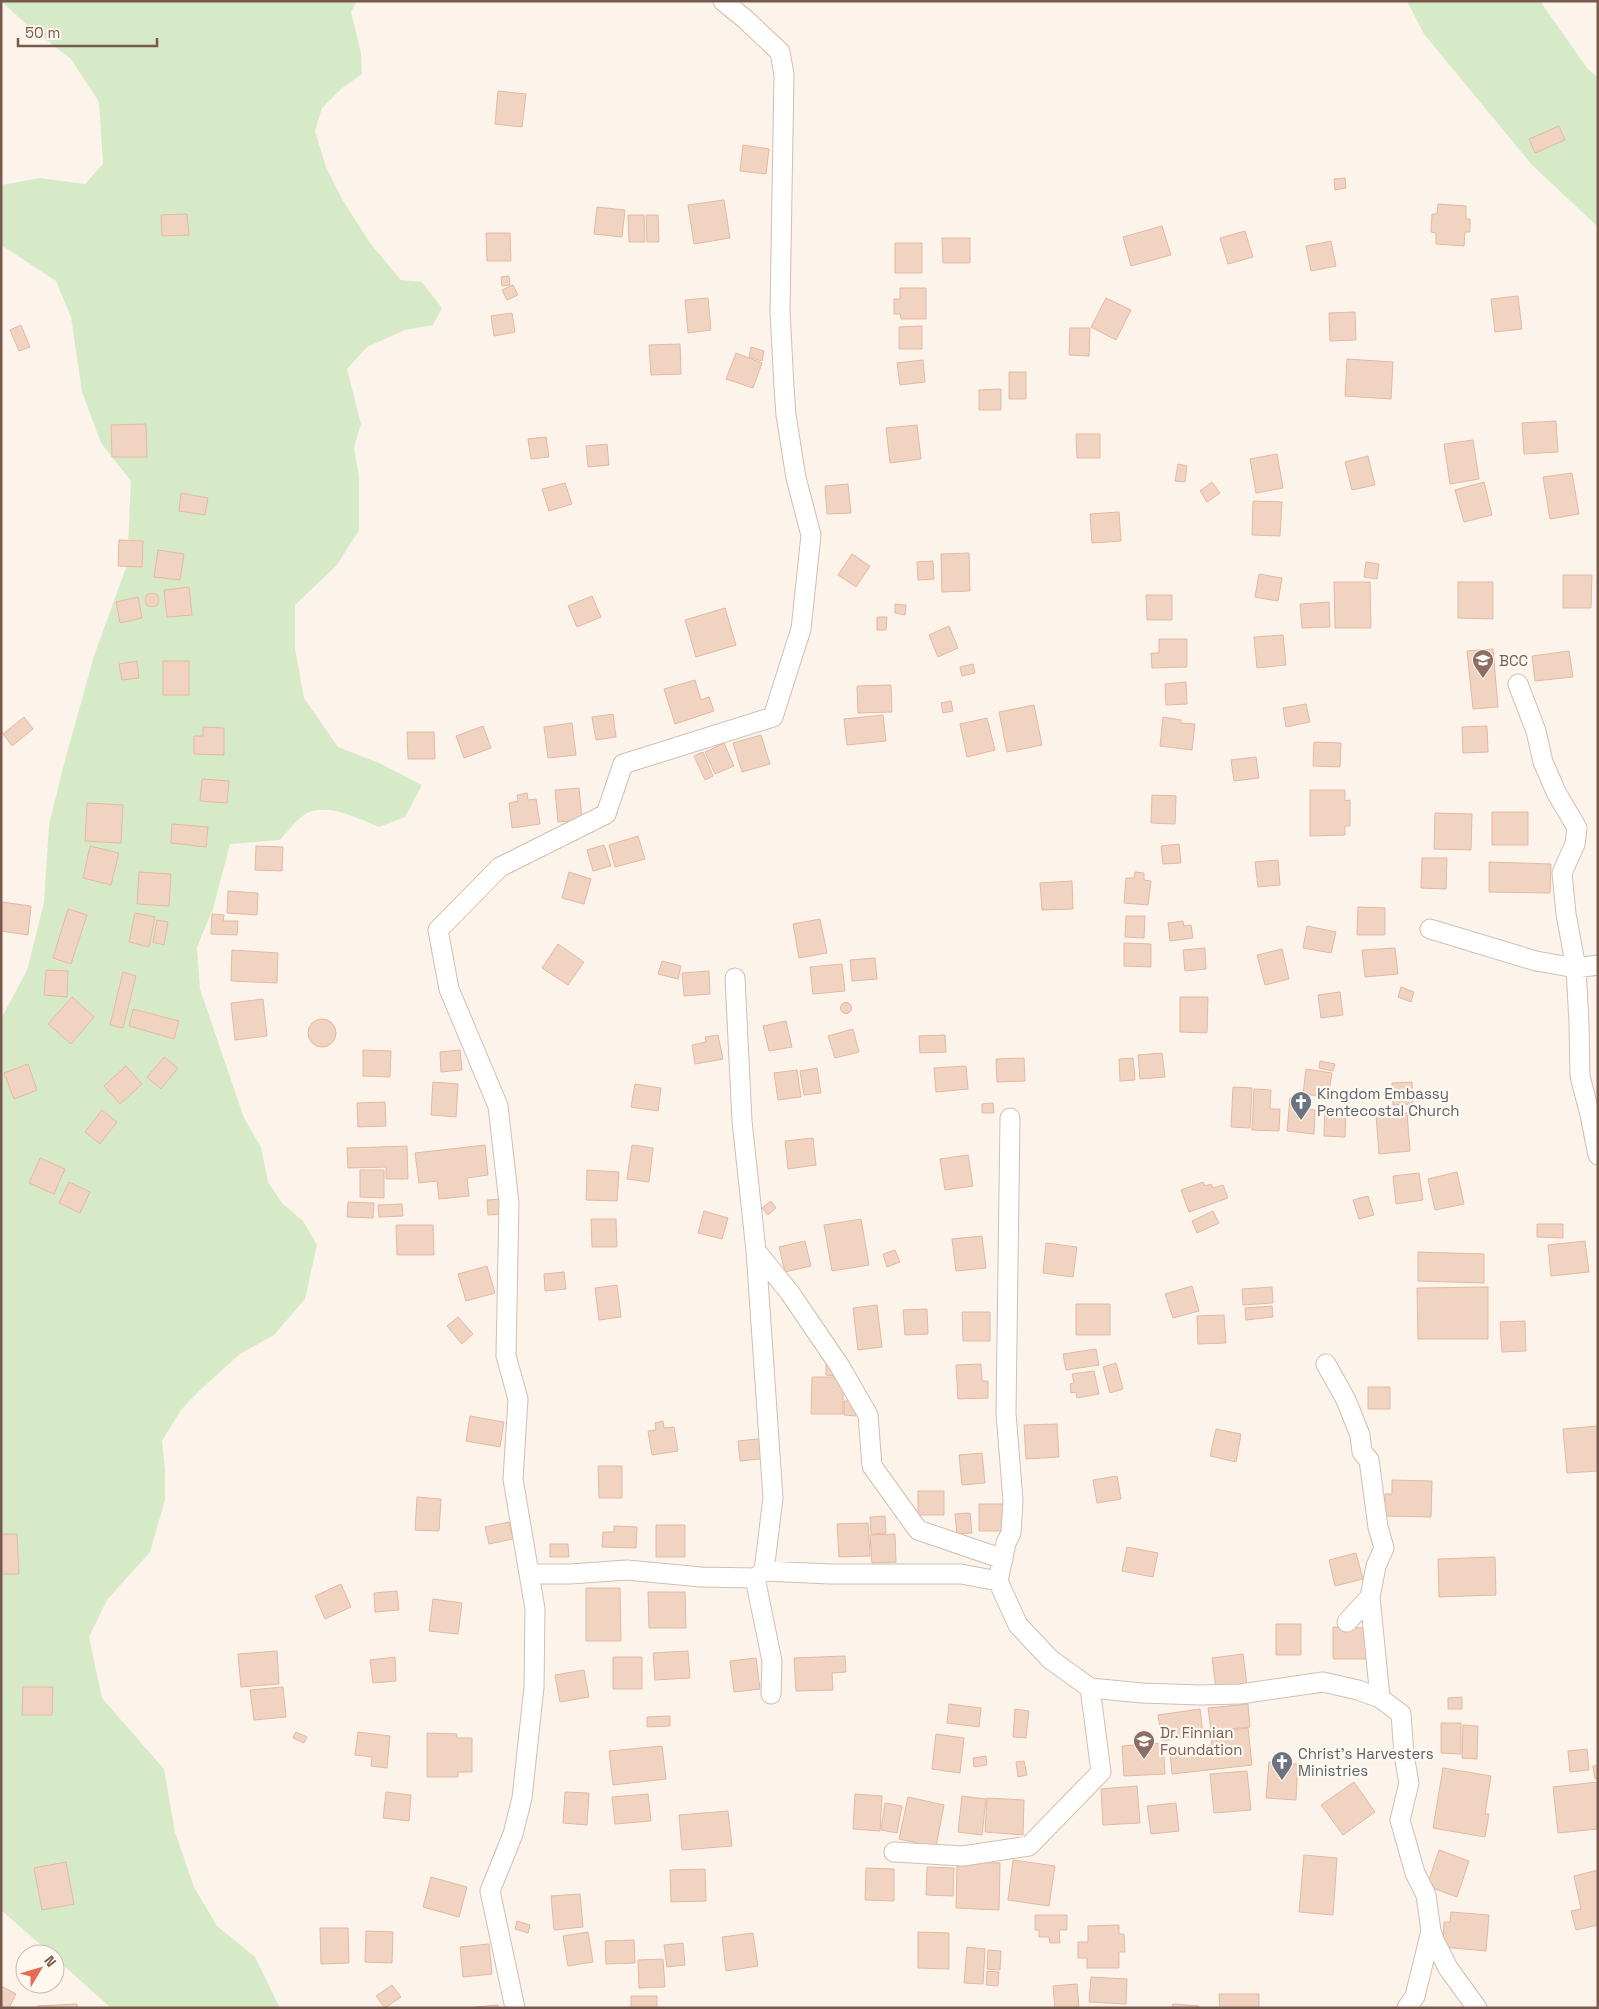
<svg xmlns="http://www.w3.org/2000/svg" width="1599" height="2009" font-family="'Space Grotesk',sans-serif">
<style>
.green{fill:#d7eac8}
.building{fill:#f1d3c2;stroke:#e4b9a2}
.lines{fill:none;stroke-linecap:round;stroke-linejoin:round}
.minor-casing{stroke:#d1beb1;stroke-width:21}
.minor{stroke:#fff;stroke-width:19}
.labels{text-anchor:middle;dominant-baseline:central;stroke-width:4.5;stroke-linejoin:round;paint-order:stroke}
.education-label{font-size:15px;fill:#785e54;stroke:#fff8f0;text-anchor:start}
.worship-label{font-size:15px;fill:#5b616d;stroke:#fff8f0;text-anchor:start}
</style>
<rect width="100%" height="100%" fill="#fcf4ea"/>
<path class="green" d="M1,1H357L351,12L361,53L362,74L341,89L322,108L315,131L326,167L342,199L370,243L401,280L422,282L442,308L433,325L405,330L367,347L347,369L361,424L354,447L359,477V530L337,565L295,605V648L304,698L338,747L379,763L422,785L405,817L379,827C359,819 325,801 304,815C295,821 287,832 280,840L230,844L213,909L197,947L200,989L244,1118L261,1147L268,1182L282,1203L303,1221L317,1245L305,1299L274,1335L240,1354L200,1390L181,1410L162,1441L165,1469V1500L150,1552L107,1600L89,1637L102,1698L164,1769L175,1832L194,1887L217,1926L255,1957L280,2008H111L55,1958V1954H51L1,1910V1019L27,970L44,902L49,825L65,760L94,656L127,565L131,481L101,443L82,392L71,317L56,281L1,245V185L40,178L85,184L103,164L99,102L71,59L27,25Z
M1407,1H1540L1587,68L1598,78V227L1532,165L1424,34Z"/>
<path class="building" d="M498,91L526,94L522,127L495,124Z
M1559,126L1565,140L1535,153L1529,139Z
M743,145L769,149L766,174L740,171Z
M1345,178L1346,188L1335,190L1334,179Z
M724,200L730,238L694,244L688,205Z
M1438,204L1466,206V219H1470V232H1465L1464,246L1436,244V233L1431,232L1432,214H1437Z
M597,207L625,210L622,237L594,234Z
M187,214L189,235L162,236L161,215Z
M628,215H644L645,242H629Z
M646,215H658L659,242H647Z
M1162,226L1171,255L1131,266L1123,237Z
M1245,231L1253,257L1228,264L1220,238Z
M486,233H510L511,261H487Z
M942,238H970V263H943Z
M1331,241L1336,266L1311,271L1306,246Z
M895,243H922V273H895Z
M509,276L510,285L502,286L501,277Z
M513,285L518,295L507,300L502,290Z
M900,288H926V319H901L900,314H894V299H900Z
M1518,296L1522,329L1495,332L1491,299Z
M708,298L711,330L688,333L685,300Z
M1106,298L1131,310L1116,340L1091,327Z
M1355,312L1356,340L1330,341L1329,313Z
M512,313L515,332L494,336L491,316Z
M21,325L30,347L19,351L10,330Z
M922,326V349H899V327Z
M1070,328H1090L1089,356L1069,355Z
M680,344L681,374L651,375L649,345Z
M751,347L764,351L762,361L749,357Z
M736,353L762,363L753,388L726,379Z
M1347,359L1393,362L1391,399L1345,396Z
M923,360L925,382L900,385L897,363Z
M1009,372H1026V399H1009Z
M1001,389V410H979V390Z
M1556,421L1558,452L1524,454L1522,423Z
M146,424L147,457H112L111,425Z
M917,425L921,459L890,463L886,428Z
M1076,434H1100V458H1077Z
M546,437L549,457L531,459L528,439Z
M1473,440L1479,479L1450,484L1444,444Z
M607,444L609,465L588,467L586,446Z
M1277,454L1283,488L1256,493L1250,459Z
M1368,456L1375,485L1352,490L1345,462Z
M1178,464L1187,466L1185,482L1175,481Z
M1572,473L1579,514L1550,519L1543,477Z
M1212,482L1220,493L1207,502L1200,491Z
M1484,482L1492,515L1464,522L1455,490Z
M565,483L572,504L549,511L542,489Z
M848,484L851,513L827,514L825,486Z
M181,493L208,498L205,515L179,511Z
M1253,501L1282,502L1280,536L1252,535Z
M1119,512L1121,541L1092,543L1090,514Z
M119,540L143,541L142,567L118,566Z
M158,550L184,554L180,580L154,577Z
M969,553L970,591L942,592L941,554Z
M852,554L870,566L856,587L838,575Z
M933,561L934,579L918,580L917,562Z
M1366,562L1379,564L1377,579L1364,577Z
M1259,574L1282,578L1278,601L1255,597Z
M1563,575H1592L1591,608H1563Z
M1334,582H1370L1371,628H1335Z
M1458,582H1493V619L1458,618Z
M189,587L192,615L167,617L164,590Z
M145 600a7 7 0 1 1 14 0a7 7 0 1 1-14 0Z
M1146,595H1172V620H1147Z
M592,596L601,617L577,627L568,606Z
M138,597L142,618L120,623L116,602Z
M1329,602L1330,627L1302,628L1300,604Z
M895,604L906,605L905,615L895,613Z
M725,608L736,645L696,657L685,620Z
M877,617H887L886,630H877Z
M949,626L958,648L938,657L929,635Z
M1283,635L1286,665L1257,668L1254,637Z
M1159,639H1187V667L1152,668L1151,653H1159Z
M1493,649L1498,707L1473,709L1467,651Z
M1569,651L1573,677L1535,681L1532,656Z
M137,661L139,678L122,680L119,664Z
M163,661H189V695H163Z
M973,664L975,673L962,676L960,667Z
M695,680L701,700L709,697L714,711L675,724L664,689Z
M1186,682L1187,704L1166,705L1165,684Z
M891,685L892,712L858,713L857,686Z
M951,701L953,711L943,713L941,703Z
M1306,704L1310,722L1286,727L1283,708Z
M1034,705L1042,745L1007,752L999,712Z
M613,714L616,737L596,740L592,717Z
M883,715L886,741L847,745L844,719Z
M24,717L33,729L12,746L3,734Z
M1163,717L1181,720V723L1195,724L1192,750L1160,746Z
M987,718L995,750L967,757L960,724Z
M572,723L576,755L548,758L544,727Z
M483,726L491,748L464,758L456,736Z
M1487,726L1488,752L1463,753L1462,727Z
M203,727L224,728V755L194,754V736H203Z
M407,732H434L435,759H408Z
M761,735L770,764L742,772L733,743Z
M1314,742L1341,743L1340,767L1313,766Z
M724,743L734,766L715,774L705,752Z
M703,752L713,776L705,780L694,756Z
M1256,757L1259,778L1234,781L1231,760Z
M202,779L229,781L227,803L200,801Z
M579,788L582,820L558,822L555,790Z
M1310,790H1345V801L1350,800V826H1345V835L1310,836Z
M527,793L528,800L536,799L540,824L512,828L509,803L518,801L517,795Z
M1152,795L1176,796L1175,824L1151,823Z
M87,803L123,805L121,843L85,841Z
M1492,812H1528V845H1492Z
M1435,813L1472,814L1471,850L1434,849Z
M172,824L208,827L206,847L171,843Z
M638,836L645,859L615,867L609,845Z
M1179,844L1181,863L1163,864L1161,846Z
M604,845L611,866L593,871L587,850Z
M90,846L119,853L111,885L83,878Z
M256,846L283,847L282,871L255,870Z
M1422,858H1447L1446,889L1421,888Z
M1278,860L1280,885L1258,887L1255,862Z
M1489,862L1551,864L1550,893L1489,892Z
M139,872L171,874L169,906L137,904Z
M569,872L591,879L584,904L562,898Z
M1135,872L1144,873V880L1151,881L1148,905L1124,903L1126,878H1134Z
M1072,881L1073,909L1042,910L1040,883Z
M228,891L258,893L257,915L227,913Z
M1,902L31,906L28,935L1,931Z
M1358,907L1385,908V935H1357Z
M68,909L87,915L71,964L53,958Z
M135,913L155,917L149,947L129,942Z
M212,914L224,915L223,921H238L237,935L211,934Z
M1126,916H1145L1144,938L1125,937Z
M820,919L827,953L799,958L793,924Z
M157,920L168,922L164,945L153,942Z
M1183,921L1184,926L1191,925L1193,938L1170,941L1168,923Z
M1307,926L1336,932L1331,953L1303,948Z
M1124,943L1151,944V967L1124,966Z
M558,944L584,962L568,985L542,968Z
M1205,948L1206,969L1185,971L1183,950Z
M1395,948L1398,974L1365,977L1362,950Z
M1282,949L1289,979L1265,985L1257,955Z
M232,950L278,953L277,983L231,981Z
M875,958L877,979L852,981L850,960Z
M662,961L681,966L678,979L658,974Z
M842,964L845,991L813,994L810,967Z
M46,970L68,971L67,997L44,995Z
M709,971L710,994L684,996L682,973Z
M123,972L136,976L123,1028L110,1025Z
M1401,987L1414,992L1411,1002L1398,997Z
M1340,992L1343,1015L1321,1018L1318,995Z
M72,997L94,1017L71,1044L48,1024Z
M1180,997H1208L1207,1033L1180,1032Z
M263,999L267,1036L235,1040L231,1003Z
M840.5 1008a5.5 5.5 0 1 1 11 0a5.5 5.5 0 1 1-11 0Z
M133,1009L179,1021L174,1039L129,1026Z
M308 1033a14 14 0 1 1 28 0a14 14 0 1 1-28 0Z
M786,1021L792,1047L769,1051L763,1026Z
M853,1029L859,1052L835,1058L828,1036Z
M718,1035L723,1059L695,1064L692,1045L706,1042L705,1037Z
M945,1035L946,1052L920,1053L919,1036Z
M363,1050L391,1051L390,1077L363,1076Z
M460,1050L462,1070L441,1072L440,1052Z
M1162,1053L1165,1077L1140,1079L1138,1055Z
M164,1057L178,1068L161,1089L147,1077Z
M1024,1058L1025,1081L997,1082L996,1059Z
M1133,1058L1135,1080L1120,1081L1119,1059Z
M1320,1061L1335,1064L1333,1071L1319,1068Z
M28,1064L37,1090L14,1099L4,1073Z
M126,1066L142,1084L120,1104L104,1086Z
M966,1066L968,1089L936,1092L934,1068Z
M817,1068L821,1093L804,1095L800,1071Z
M1306,1069L1332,1073L1328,1097L1303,1094Z
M797,1070L801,1097L778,1100L774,1073Z
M433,1082L458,1084L456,1117L431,1115Z
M1412,1082L1413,1104L1393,1105L1392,1083Z
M635,1084L661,1088L658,1111L631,1107Z
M1233,1087L1252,1088L1250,1128L1231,1127Z
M1254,1089L1271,1090L1270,1109H1280L1279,1131L1252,1130Z
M1290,1098L1305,1099L1304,1109L1315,1110L1314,1134L1287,1131Z
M385,1102L386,1126L358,1127L357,1103Z
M993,1103L994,1113H982V1104Z
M1325,1107L1346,1108L1345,1137L1324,1136Z
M102,1110L117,1122L100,1144L85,1132Z
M1407,1113L1410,1151L1379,1154L1376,1116Z
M813,1138L816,1165L788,1169L785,1141Z
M485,1145L488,1175L467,1178L469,1196L439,1199L437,1181L419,1183L415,1153Z
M632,1145L653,1148L649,1182L627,1179Z
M407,1146L408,1179H386V1167L348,1168L347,1148Z
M968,1155L973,1186L945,1190L940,1159Z
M40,1158L65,1169L54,1194L29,1183Z
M360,1170H384V1198L360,1197Z
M587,1170L619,1172L617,1201L586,1200Z
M1457,1172L1464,1204L1435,1210L1428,1179Z
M1419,1173L1423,1200L1396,1204L1393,1176Z
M69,1182L90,1192L80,1213L59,1203Z
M1203,1182L1205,1186L1211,1184L1213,1188L1223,1185L1228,1198L1189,1212L1181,1190Z
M1368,1196L1374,1215L1359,1219L1353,1200Z
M502,1199L504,1214L488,1215L487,1200Z
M771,1201L776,1208L768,1215L762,1208Z
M348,1202L374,1203L373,1218L347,1217Z
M402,1204L403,1216L379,1217L378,1205Z
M704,1211L728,1218L722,1239L698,1233Z
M1213,1211L1219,1223L1197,1233L1192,1221Z
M591,1219H616L617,1247H592Z
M861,1219L869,1265L832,1271L824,1225Z
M1537,1224H1563V1238L1537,1237Z
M396,1225H433L434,1255H397Z
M982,1236L986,1268L956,1271L952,1239Z
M805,1241L811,1266L785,1272L779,1247Z
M1585,1241L1589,1272L1551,1276L1548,1245Z
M1046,1243L1077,1247L1073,1277L1043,1273Z
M895,1250L900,1262L887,1267L883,1254Z
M1418,1252L1484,1254V1283L1418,1281Z
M487,1266L495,1293L466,1301L458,1274Z
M564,1272L566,1289L545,1291L544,1274Z
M617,1285L621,1317L599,1320L595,1288Z
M1192,1286L1199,1311L1173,1318L1165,1294Z
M1272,1287L1273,1303L1243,1305L1242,1289Z
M1488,1287V1339H1418L1417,1288Z
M1076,1304H1110V1335H1076Z
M877,1305L882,1347L858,1350L853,1308Z
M1272,1306L1273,1317L1246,1320L1245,1308Z
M927,1309L928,1334L905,1335L903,1310Z
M962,1312H990V1341H963Z
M1224,1315L1226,1343L1198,1344L1197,1316Z
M458,1317L473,1334L462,1344L447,1326Z
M1525,1321L1526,1351L1502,1352L1500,1322Z
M1096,1349L1099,1365L1066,1370L1063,1354Z
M1116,1363L1123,1389L1110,1393L1103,1367Z
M826,1364H835V1376L826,1375Z
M981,1364L982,1381H988V1398L958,1399L956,1365Z
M1094,1371L1099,1394L1077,1398L1076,1392L1071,1393L1070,1384L1074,1383L1072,1374Z
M812,1377H843V1414H811Z
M1368,1387H1390V1409H1368Z
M844,1401H856V1416L844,1415Z
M470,1416L504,1422L500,1447L466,1441Z
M663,1421L664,1428L674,1427L678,1451L652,1455L648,1431L656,1430L655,1423Z
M1057,1424L1059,1457L1026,1459L1024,1425Z
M1598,1426V1471L1567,1473L1563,1429Z
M1216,1429L1241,1434L1236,1462L1210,1456Z
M767,1438L769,1458L740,1461L738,1441Z
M982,1453L985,1483L962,1485L959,1455Z
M598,1466H622V1498H599Z
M1117,1476L1121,1499L1097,1503L1093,1480Z
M1392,1480L1432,1481L1431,1517L1385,1516V1494H1392Z
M918,1491H944V1515H918Z
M417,1497L441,1499L439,1531L415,1530Z
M979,1504H1009V1531H979Z
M970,1513L972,1533L957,1534L955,1514Z
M885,1516L886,1533L871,1534L870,1517Z
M509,1522L513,1539L489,1544L485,1527Z
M868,1523L870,1556L839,1557L837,1524Z
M656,1525H685V1557H656Z
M614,1526L637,1527L636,1548L602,1547L603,1532H614Z
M1,1534H17L19,1574H1Z
M895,1534L896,1562L872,1563L870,1535Z
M550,1544H568L569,1557H550Z
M1127,1547L1158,1553L1153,1577L1122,1571Z
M1356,1553L1363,1579L1335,1586L1329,1560Z
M1495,1557L1496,1595L1439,1597L1438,1559Z
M341,1584L351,1607L325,1619L315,1596Z
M586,1588H620L621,1641H586Z
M397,1591L399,1610L375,1612L374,1593Z
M648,1592H685L686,1628H649Z
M433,1599L462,1603L458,1634L429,1631Z
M1276,1624H1301V1655H1276Z
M1333,1627L1369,1628V1659H1333Z
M277,1651L279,1684L241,1687L238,1654Z
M688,1651L690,1678L655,1680L653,1653Z
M1243,1654L1247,1685L1216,1688L1212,1658Z
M845,1656L846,1672L832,1673L833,1690L796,1691L794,1658Z
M395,1657L396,1681L373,1683L370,1660Z
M613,1657H642V1689H613Z
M756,1658L760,1689L734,1692L730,1661Z
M584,1670L589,1697L560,1702L555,1675Z
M23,1687H53L52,1715H22Z
M283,1687L286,1717L254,1720L250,1690Z
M1462,1697V1709H1448V1698Z
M949,1704L981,1708L979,1727L947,1723Z
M1248,1704L1250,1727L1211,1731L1208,1708Z
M1015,1709L1029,1711L1026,1738L1013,1737Z
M1200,1709L1203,1735L1162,1741L1158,1715Z
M670,1716V1726L647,1727V1717Z
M1441,1723H1461V1754L1441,1753Z
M1463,1725L1478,1726L1477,1759L1462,1758Z
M1248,1728L1252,1765L1172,1774L1170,1751L1212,1747L1211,1733Z
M296,1732L307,1737L304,1743L293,1738Z
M358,1732L390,1736L387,1768L371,1766L372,1757L355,1755Z
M427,1733L457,1734V1738H472V1772H458V1777H427Z
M936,1734L964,1738L960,1773L932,1769Z
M1163,1743L1165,1774L1124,1776L1122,1746Z
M662,1746L666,1779L613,1785L609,1751Z
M1587,1749L1589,1770L1570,1772L1568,1751Z
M986,1756L987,1765L974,1767L973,1758Z
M1024,1761L1027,1775L1018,1777L1016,1762Z
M1269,1762L1298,1764L1296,1800L1266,1798Z
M1598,1765V1778L1595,1779L1593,1766Z
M1443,1768L1491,1776L1485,1814H1489L1485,1837L1433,1828Z
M1247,1771L1251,1810L1214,1813L1210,1774Z
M1354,1782L1375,1812L1343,1835L1321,1805Z
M1598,1782V1829L1558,1833L1553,1787Z
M1137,1786L1140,1823L1103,1825L1101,1789Z
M386,1792L411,1795L409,1821L383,1818Z
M565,1792L589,1793L587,1825L563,1823Z
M648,1794L651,1821L615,1824L612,1797Z
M855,1794L882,1796L880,1831L853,1829Z
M962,1796L986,1799L982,1835L958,1832Z
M908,1797L944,1805L936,1847L899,1839Z
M987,1798L1024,1800L1023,1835L985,1832Z
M885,1803L902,1806L897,1833L881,1830Z
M1176,1803L1179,1831L1151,1834L1147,1806Z
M728,1811L732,1846L682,1850L679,1815Z
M1439,1850L1469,1861L1457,1897L1427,1886Z
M1304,1855L1337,1858L1333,1915L1299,1912Z
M1013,1860L1055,1866L1049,1906L1008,1900Z
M66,1862L74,1904L42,1910L34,1868Z
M957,1862L1000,1863L999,1910L956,1908Z
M927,1867L954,1868L953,1896L926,1895Z
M866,1868L894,1869V1901L865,1900Z
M705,1869L706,1901L671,1902L670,1870Z
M1598,1870V1925L1576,1930L1571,1911L1581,1909L1574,1876Z
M431,1877L467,1887L459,1917L423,1907Z
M580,1894L583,1927L554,1930L551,1896Z
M1451,1912L1489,1915L1486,1951L1443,1947L1444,1922H1450Z
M1035,1915H1067V1930H1059L1060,1943H1050L1049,1937H1039V1930H1035Z
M517,1921L530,1925L528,1933L515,1929Z
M1119,1925V1934H1124L1125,1952H1119V1968H1087V1958H1078V1942H1088V1926Z
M320,1928H348L349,1963L321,1964Z
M366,1931L393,1932L392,1963L365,1962Z
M588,1932L593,1962L568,1966L563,1936Z
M918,1932L949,1933V1969L918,1968Z
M753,1933L758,1966L726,1971L722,1937Z
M634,1940L635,1963L606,1964L605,1941Z
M683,1943L685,1965L667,1967L664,1945Z
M489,1944L492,1974L463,1977L460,1947Z
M967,1947L985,1949L983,1984L964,1983Z
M988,1950L1001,1951L1000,1970L987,1969Z
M663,1959L665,1987L639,1988L638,1960Z
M987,1971L999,1972L998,1986L986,1985Z
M1091,1977L1127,1979L1126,2004L1089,2002Z
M1077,1984L1079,2008H1055L1053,1986Z
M392,1985L401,1997L385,2008L376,1996Z
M1,1986L16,1994L9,2008H1Z
M1219,1994H1259V2008H1220Z
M631,1996H657V2008H631Z
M77,2004V2008H37V2006Z
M1173,2004L1199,2006V2008H1172Z
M498,2005V2008L476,2007Z"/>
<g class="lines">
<g class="minor-casing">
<path id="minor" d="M1518,684L1536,731L1543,762L1556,792L1577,828L1575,844L1562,873L1566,914L1576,968L1598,965
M1430,929L1536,961L1576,968L1579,1023L1580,1076L1590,1115L1598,1155
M735,978L742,1121L756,1251L773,1498L764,1571
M756,1251L790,1293L839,1365L868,1415L872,1466L918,1530L1003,1559
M1326,1364L1346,1400L1360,1435L1362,1452L1369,1460L1378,1527L1384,1548L1376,1566L1370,1597L1347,1622
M529,1574H570L627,1570L701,1577L755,1578
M998,1581L1018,1625L1050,1659L1090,1688
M1370,1597L1380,1698
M771,1694L772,1661L755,1578L764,1571L830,1574H961L998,1581L1006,1543L1011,1533L1013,1501L1006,1413L1010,1118
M894,1852L963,1856L1029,1846L1101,1772L1090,1688L1142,1693L1200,1695L1240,1694L1323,1682L1358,1690L1380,1698L1401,1714L1404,1755L1409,1783L1400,1820L1415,1873L1426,1895L1431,1931L1434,1940L1448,1968L1477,2008
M515,2008L490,1891L513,1834L522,1798L534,1687L535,1609L513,1479L518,1399L506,1356L509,1203L498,1106L449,989L438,930L500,867L606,814L623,764L773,717L801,629L811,535L796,478L786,415L784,387L780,311L784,75L780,52L745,19L723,1
M1407,2008L1415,1996L1431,1931"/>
</g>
<use href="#minor" class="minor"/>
</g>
<defs>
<g id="school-pin" transform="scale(1.125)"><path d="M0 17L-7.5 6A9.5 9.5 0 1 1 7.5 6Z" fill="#8d6e63" stroke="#fff8f0"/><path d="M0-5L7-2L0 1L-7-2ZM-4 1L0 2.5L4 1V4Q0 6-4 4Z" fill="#fff"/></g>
<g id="church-pin" transform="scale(1.125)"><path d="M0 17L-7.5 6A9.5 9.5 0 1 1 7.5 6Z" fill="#6b7280" stroke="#fff8f0"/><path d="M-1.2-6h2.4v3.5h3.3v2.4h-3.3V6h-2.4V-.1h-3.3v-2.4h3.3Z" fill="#fff"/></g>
</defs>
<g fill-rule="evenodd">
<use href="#school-pin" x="1483" y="660"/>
<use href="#church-pin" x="1301" y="1102"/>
<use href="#school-pin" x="1144" y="1741"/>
<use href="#church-pin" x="1282" y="1762"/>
</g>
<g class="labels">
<g class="education-label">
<text x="1499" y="660">BCC</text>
<text x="1160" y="1732">Dr. Finnian<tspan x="1160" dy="17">Foundation</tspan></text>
</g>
<g class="worship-label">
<text x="1317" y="1093">Kingdom Embassy<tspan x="1317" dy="17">Pentecostal Church</tspan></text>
<text x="1298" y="1753">Christ's Harvesters<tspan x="1298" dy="17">Ministries</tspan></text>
</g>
</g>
<rect width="1599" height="2009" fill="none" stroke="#775a4d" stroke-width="5"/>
<g transform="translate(40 1969) rotate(52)"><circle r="24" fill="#fff8f0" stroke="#c9b9af"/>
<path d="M0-4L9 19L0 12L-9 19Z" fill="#e36c52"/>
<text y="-8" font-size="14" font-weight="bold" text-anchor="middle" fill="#775a4d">N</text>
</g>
<path d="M18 38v8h139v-8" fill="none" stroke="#775a4d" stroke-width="2.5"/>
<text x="25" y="38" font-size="15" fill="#775a4d" stroke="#fff8f0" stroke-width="4" paint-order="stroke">50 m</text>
</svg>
